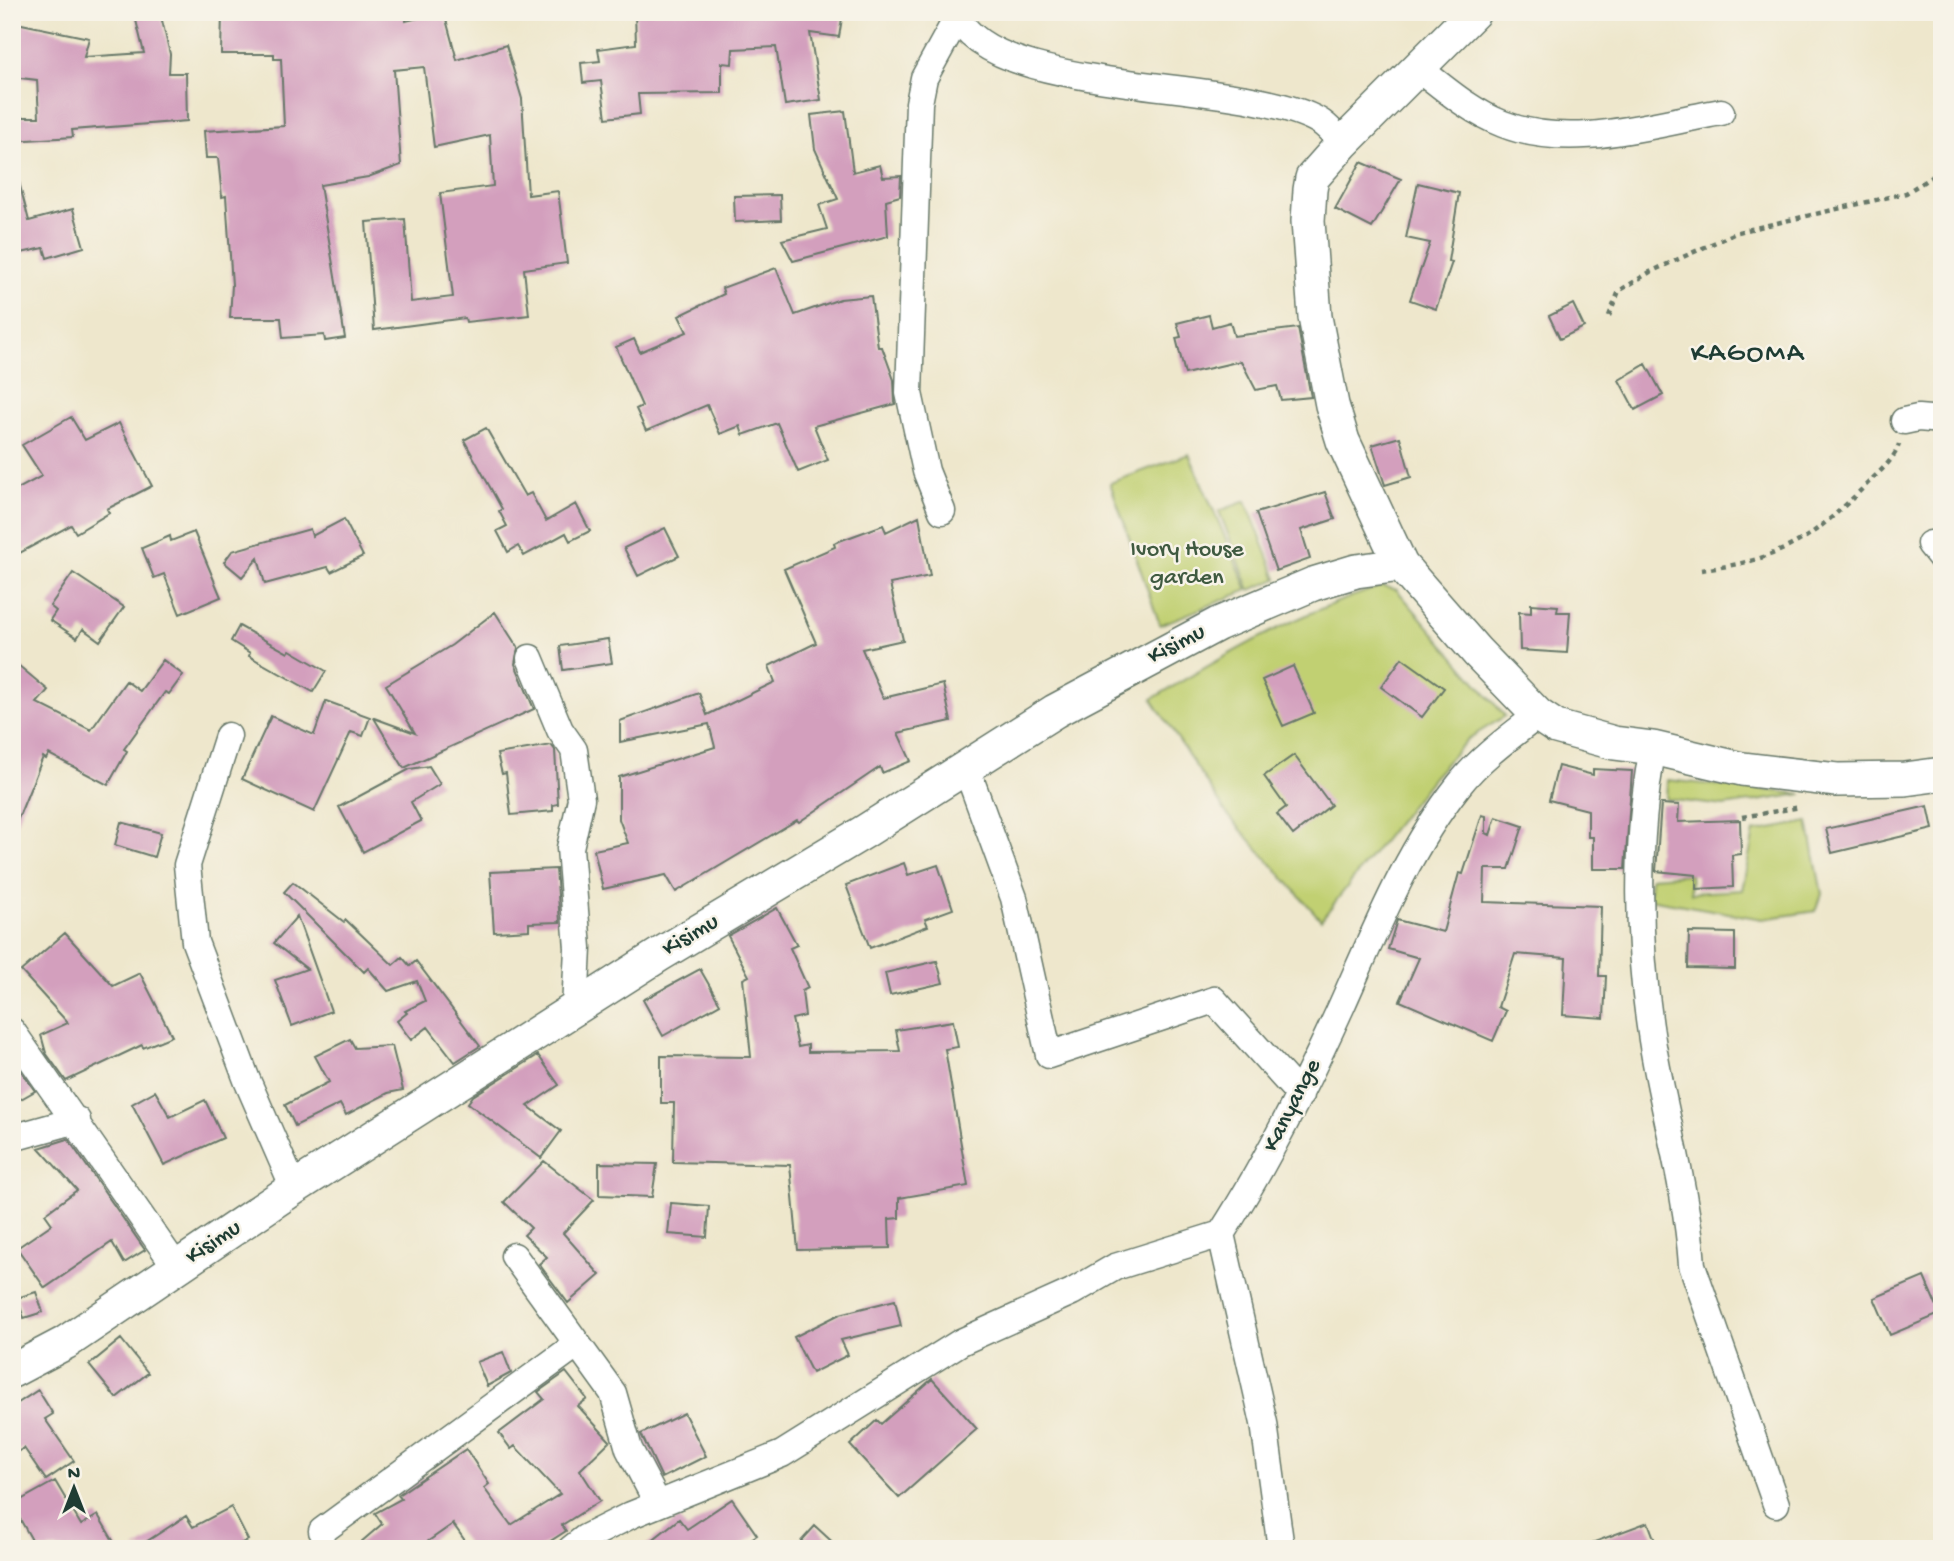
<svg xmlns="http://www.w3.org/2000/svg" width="1954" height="1561" font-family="'Gochi Hand',sans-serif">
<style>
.green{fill:#c1d072;stroke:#708653;stroke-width:2}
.building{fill:#d39fbd}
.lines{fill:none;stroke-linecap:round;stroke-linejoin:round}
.minor-casing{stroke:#677869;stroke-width:29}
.tertiary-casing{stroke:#677869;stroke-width:36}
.path{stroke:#677869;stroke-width:4.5;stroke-dasharray:5 5;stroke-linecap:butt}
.minor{stroke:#fff;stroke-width:26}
.tertiary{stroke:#fff;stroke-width:33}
.labels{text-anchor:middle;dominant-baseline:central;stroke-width:5;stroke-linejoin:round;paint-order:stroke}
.park-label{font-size:24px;fill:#3f5a40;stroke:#f7f3e8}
.street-label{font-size:24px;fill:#1f3d34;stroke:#f7f3e8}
.quarter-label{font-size:28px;letter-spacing:2px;fill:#1f3d34;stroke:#f7f3e8}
</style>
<rect width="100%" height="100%" fill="#f7f3e8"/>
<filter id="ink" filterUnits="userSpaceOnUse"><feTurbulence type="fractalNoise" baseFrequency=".0143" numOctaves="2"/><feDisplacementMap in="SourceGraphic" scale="14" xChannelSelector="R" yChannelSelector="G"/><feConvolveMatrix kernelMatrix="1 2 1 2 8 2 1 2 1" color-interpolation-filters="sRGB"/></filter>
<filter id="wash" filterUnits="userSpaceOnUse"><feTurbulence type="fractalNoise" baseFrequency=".00686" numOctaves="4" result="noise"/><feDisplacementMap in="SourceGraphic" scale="28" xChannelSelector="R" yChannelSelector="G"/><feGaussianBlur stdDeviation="1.57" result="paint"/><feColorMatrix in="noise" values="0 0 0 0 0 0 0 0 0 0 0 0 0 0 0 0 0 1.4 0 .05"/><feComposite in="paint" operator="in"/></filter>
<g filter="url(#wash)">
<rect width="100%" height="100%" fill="#eee7cc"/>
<path class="green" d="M1189,454L1248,590L1160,625L1110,483Z
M1246,501L1277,579L1250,590L1219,511Z
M1383,586L1397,590L1505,716L1468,739L1434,776L1321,920L1227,814L1152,699C1227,654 1299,612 1383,586Z
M1667,780L1802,794L1724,806L1666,799Z
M1808,822L1822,894L1816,911L1762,919L1649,899L1651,877L1690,874L1691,893L1742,890L1754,832Z"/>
<g id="blocks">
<path class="building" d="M134,12H160L170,54L169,73H186L187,121L72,130L73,137L12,141V117H39L37,80L12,77V22L89,38L84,57L144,53Z
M222,12H406V21L444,12L457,60L506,45L522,99L528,195L558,191L567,263L524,269L529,315L466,322L465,318L374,330L366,222L405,219L411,302L453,297L440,193L493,186L490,135L434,147L424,67L394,70L401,165L368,177L320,185L345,338L325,341L324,335L283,338L281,318H230L232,285L226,196L222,197L218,158H206L204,131L284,126L281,59H274V54H221Z
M635,12H843L839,37L810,33L821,100L785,105L776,47L733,49L732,64L722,63V93L638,94L640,114L606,118L601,81L583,83L581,63L600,61L598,49L636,44Z
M845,111L853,172L880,165L883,177L901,176L900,196L886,200L888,236L793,261L782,240L827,229L819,205L838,199L815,149L811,115Z
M1361,162L1401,179L1372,228L1335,209Z
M12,182H19L29,221L73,209L84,247L47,258L44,248L12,255Z
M1418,183L1459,193L1448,261L1452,262L1436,309L1410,300L1430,243L1406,238Z
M780,195L781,220L735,222L734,196Z
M776,268L795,315L840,299L871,296L878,347H882L894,380L895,404L814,426L828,460L798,472L777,423L743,435L740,426L720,434L707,405L646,431L636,409L642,406L616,347L634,339L640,352L687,332L679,316L724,294L722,288Z
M1573,304L1584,327L1560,339L1549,316Z
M1209,315L1212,327L1230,322L1234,336L1298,328L1311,397L1281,400L1277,386L1256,390L1241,361L1185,374L1176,338L1181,337L1177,323Z
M1646,364L1663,395L1635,410L1619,380Z
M71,417L85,440L119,423L152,486L107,509L109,513L76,533L71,525L18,554L12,544V492L42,476L22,445Z
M486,428L525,496L531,493L546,521L576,504L590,531L570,541L566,533L524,556L518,546L508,552L497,531L507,526L499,511L502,509L464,440Z
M1400,437L1411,477L1385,485L1372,445Z
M1325,492L1335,519L1301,530L1310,559L1276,571L1256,513Z
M919,516L930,576L890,584L903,640L862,649L883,698L943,684L951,721L898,733L911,761L882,773L880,767L799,822L797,820L676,892L666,875L603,889L594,850L628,843L619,819V777L715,747L709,724L620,742V721L699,693L707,715L775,682L769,666L816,643L784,569L835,547L834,543L883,525L886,532Z
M344,519L363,556L331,572L328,567L265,584L258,558L242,577L224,562L232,551L310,529L312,536Z
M665,528L679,556L638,576L624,548Z
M194,532L221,597L180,614L164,574L154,578L142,548L170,536L171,541Z
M73,573L124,607L100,641L83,629L77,638L50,620L56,611L50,606Z
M1531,604L1558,606L1557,612H1570L1567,653L1520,650L1519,612L1531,613Z
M495,612L518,648L515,664L534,709L404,768L374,718L415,733L386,685L452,645Z
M239,626L288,653L290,650L326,671L313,692L249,656L250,653L231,641Z
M608,639L612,663L563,670L560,646Z
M1402,658L1444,688L1422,717L1381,687Z
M12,660L48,690L37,703L91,730L126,681L140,691L163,660L183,675L169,694L165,692L124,749L127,751L108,785L49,754L46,759L43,757L13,831Z
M1293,666L1314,713L1283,726L1262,680Z
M326,701L370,717L363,736L351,732L314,812L242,779L271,716L314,735Z
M551,745L555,750L558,804L553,805V811L511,815L506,773L502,774L497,754Z
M1294,755L1331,805L1293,835L1277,814L1286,807L1264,776Z
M429,766L440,784L411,802L421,821L363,852L339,807L410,769Z
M1558,766L1593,775V769L1632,771L1625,869H1593V837H1588V810L1549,800Z
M1661,804L1679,805L1678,822L1740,820L1741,854L1732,855L1733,887L1696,889V875L1656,871Z
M1928,806L1933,829L1832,853L1826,829Z
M1482,815L1486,816V833L1490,835L1496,817L1523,826L1509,869H1485L1484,902L1601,906L1599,976H1606L1604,1018L1563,1015L1566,958L1515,954L1498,1007L1506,1011L1493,1041L1400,1001L1419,958L1388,949L1397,920L1443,932L1459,873L1463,874Z
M121,822L161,833L154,857L115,845Z
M904,863L908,875L938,865L953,909L925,919L928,926L870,948L846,885Z
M556,869L560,922L529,923V930L494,932L490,872Z
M293,882L344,922L346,920L393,965L402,957L410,966L416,961L480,1046L455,1062L428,1027L411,1040L397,1021L407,1013L405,1011L425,1001L417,981L388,991L368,968L364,972L284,892Z
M777,908L797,945L790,948L808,988L802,991L805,1016L792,1019L798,1047L808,1045V1052L900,1051L896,1030L953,1021L958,1047L945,1049L968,1186L899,1198V1218L889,1219L890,1248L798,1250L790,1165L673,1162L674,1103H661V1056L751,1057L743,979L749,976L728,936Z
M297,916L331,1011L292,1026L275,980L307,969L274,943Z
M1689,932L1735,933V969L1688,968Z
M65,933L113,986L140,973L172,1036L143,1048L142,1045L66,1081L46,1053L41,1035L68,1023L21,971Z
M937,961L943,983L890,995L885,973Z
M700,969L720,1004L663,1036L643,1000Z
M350,1039L355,1048L392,1046L403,1090L388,1093L346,1115L340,1104L295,1126L285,1105L329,1082L315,1056Z
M538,1055L559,1085L528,1106L561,1131L541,1158L468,1103L473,1096Z
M19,1068L35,1091L12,1104V1071Z
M155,1091L170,1117L205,1100L223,1138L164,1165L132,1104Z
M68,1139L145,1250L124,1263L112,1242L45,1288L17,1248L52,1224L45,1214L77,1190L39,1148Z
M544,1161L594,1200L563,1233L600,1275L568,1303L539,1264L547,1257L524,1235L531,1228L504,1202Z
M599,1163L657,1164L652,1197L599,1195Z
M671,1203L709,1206L707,1237L668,1234Z
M1924,1277L1940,1314L1890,1335L1874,1298Z
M36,1292L43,1312L24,1318L17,1298Z
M895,1300L901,1326L841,1340L848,1355L812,1373L794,1337L840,1314Z
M121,1339L148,1373L116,1398L89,1365Z
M503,1352L511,1373L487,1386L477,1362Z
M566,1372L587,1399L578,1406L610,1441L580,1470L600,1501L562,1525L566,1531L538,1549H471L453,1524L417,1549H353L382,1524L375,1513L401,1499L398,1495L466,1449L489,1484L484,1488L511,1525L560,1494L515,1446L511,1449L499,1433L544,1399L538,1392Z
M932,1379L977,1429L899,1498L850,1445L877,1420L881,1424Z
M38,1390L53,1414L45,1419L74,1461L46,1480L24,1448L12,1455V1407Z
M684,1413L706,1456L662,1478L641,1434Z
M55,1481L81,1525L98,1515L118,1549H37L12,1505Z
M732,1499L757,1535L736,1549H641L679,1519L687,1529Z
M231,1507L248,1540L230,1549H135L186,1516L193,1527Z
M1648,1522L1658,1549H1582L1581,1547Z
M815,1526L840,1549H794Z"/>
</g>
</g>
<g filter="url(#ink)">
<use href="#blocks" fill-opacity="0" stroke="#677869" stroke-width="2"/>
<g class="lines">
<g class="minor-casing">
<path id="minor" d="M955,12C989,99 1239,75 1319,121C1328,126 1335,136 1343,143
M1417,67C1444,88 1471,112 1503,124C1571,151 1652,124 1721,112
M1904,421L1918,418L1942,420
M942,511L926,471L909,393L919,103L924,78L957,18
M1930,544L1942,559
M530,658L560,730L574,750L581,799L570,848L578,948L575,1009
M228,736L187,865L195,942L247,1080L294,1188
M1653,748C1635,841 1637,945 1652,1040C1664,1115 1687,1189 1692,1265L1776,1504
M966,767L1014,898L1049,1055L1214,1000L1300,1095
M12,1031L177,1268
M12,1138L77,1120
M514,1256L613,1393L629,1449L658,1504
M322,1531L576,1345
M571,1549L585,1538L631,1515L782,1454L961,1342L1072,1292L1115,1267L1221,1234
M1281,1549L1264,1423L1221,1234C1268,1161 1306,1084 1342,1005C1376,929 1407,851 1459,785C1480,758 1511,736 1538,715"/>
</g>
<g class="tertiary-casing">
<path id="tertiary" d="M1474,12L1343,143L1312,178L1310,190L1308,221L1315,317L1332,405L1343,441L1401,565L1477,652L1538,715L1556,727L1614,743L1653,748L1742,769L1837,780L1905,779L1942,774
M12,1371L65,1343L294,1188L659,955L864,832L1055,711L1218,624L1313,584L1356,571L1401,565"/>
</g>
<path class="path" d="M1609,316L1619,291L1650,272L1738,232L1906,193L1936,174L1938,158L1942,157
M1701,570C1782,560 1813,539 1869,482C1879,472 1895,459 1899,444
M1742,817L1801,807"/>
<use href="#minor" class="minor"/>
<use href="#tertiary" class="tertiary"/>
</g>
</g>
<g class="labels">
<g class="park-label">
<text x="1187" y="550">Ivory House<tspan x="1187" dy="28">garden</tspan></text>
</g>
<g class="street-label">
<text transform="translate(1177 645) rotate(-28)">Kisimu</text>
<text transform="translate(691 936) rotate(-31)">Kisimu</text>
<text transform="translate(1293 1106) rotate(-63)">Kanyange</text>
<text transform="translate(214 1243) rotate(-34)">Kisimu</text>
</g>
<g class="quarter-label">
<text x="1748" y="354">KAGOMA</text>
</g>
</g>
<rect width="1954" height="1561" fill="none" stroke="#f7f3e8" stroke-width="42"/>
<g transform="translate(74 1488)" stroke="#f7f3e8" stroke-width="5" paint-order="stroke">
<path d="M0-5L12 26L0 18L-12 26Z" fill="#1f3d34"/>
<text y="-10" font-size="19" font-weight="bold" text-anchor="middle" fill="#1f3d34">N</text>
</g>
</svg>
